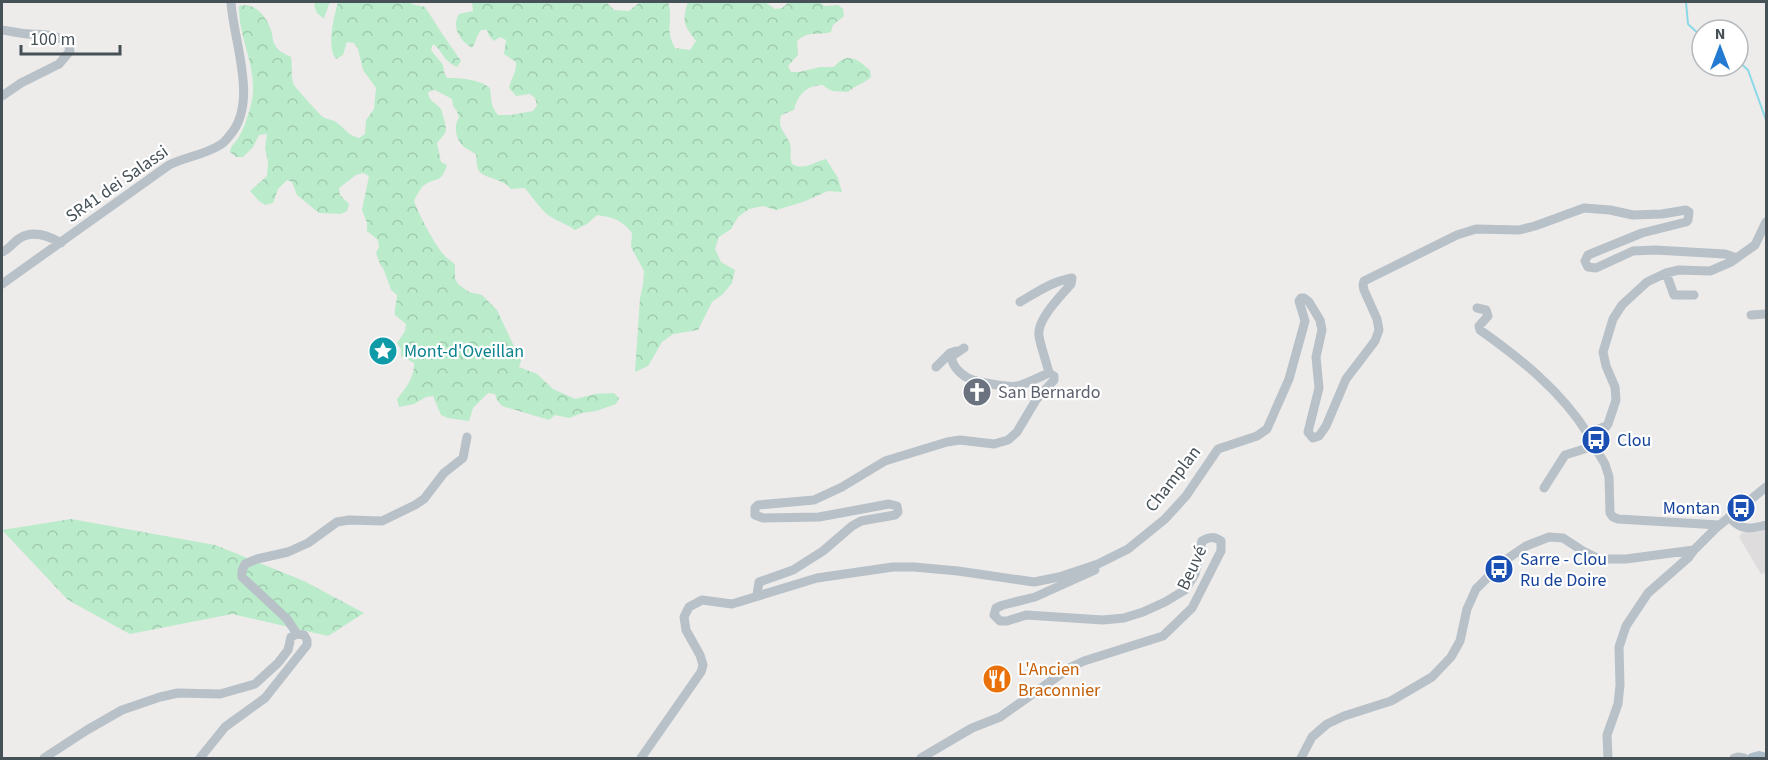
<svg xmlns="http://www.w3.org/2000/svg" width="1768" height="760" font-family="'Source Sans 3',sans-serif">
<style>
.education{fill:#dfdcdd}
.forest{fill:url(#forest-crowns)}
.lines{fill:none;stroke-linecap:round;stroke-linejoin:round}
.stream{stroke:#8ad9e6;stroke-width:2}
.minor{stroke:#b7c1c7;stroke-width:9}
.major{stroke:#acbdc9;stroke-width:10}
.labels{text-anchor:middle;dominant-baseline:central;stroke-width:4.5;stroke-linejoin:round;paint-order:stroke}
.street-label{font-size:18px;fill:#455057;stroke:#fff}
.culture-label{font-size:18px;fill:#0d838f;stroke:#fff;text-anchor:start}
.worship-label{font-size:18px;fill:#5b616d;stroke:#fff;text-anchor:start}
.transit-label{font-size:18px;fill:#164399;stroke:#fff;text-anchor:start}
.food-label{font-size:18px;fill:#c56008;stroke:#fff;text-anchor:start}
</style>
<defs>
<pattern id="forest-crowns" width="20" height="18" patternUnits="userSpaceOnUse" patternTransform="scale(1.5)"><rect width="20" height="18" fill="#baebca"/><path d="M2 6a3 3 0 1 1 6 0M12 15a3 3 0 1 1 6 0" fill="none" stroke="#a1cbb0"/></pattern>
</defs>
<rect width="100%" height="100%" fill="#eeebeb"/>
<path class="education" d="M1766,528V573L1761,574L1739,537L1742,533Z"/>
<path class="forest" d="M314,2H330L324,18C316,14 315,10 314,2Z
M338,2H409L412,4L425,7L443,35L461,61L457,67C442,60 444,52 433,44L431,50L443,65L444,72L447,78C461,78 479,79 490,88C491,99 491,107 498,115H511L533,111L537,105L535,98L530,94L516,96L509,88C511,78 517,72 516,62L504,54L506,40L500,37L494,41L489,36L487,30H481C476,36 476,42 472,48C460,41 451,27 459,14L473,11L472,2H606L614,10L629,11L640,2H668C674,20 664,29 675,48L690,50L696,41C683,25 682,20 688,2H765L775,9L782,8L789,2H820L824,6L838,5L843,9L844,16L833,25L831,32C818,36 809,30 797,41L798,55L788,66L791,72H799L820,67H834C847,51 857,59 870,70L871,77C864,84 855,85 848,92C837,91 831,93 823,85C806,85 798,95 794,110L781,115C777,129 786,132 790,144C792,150 789,156 792,164C804,171 814,162 826,159L838,178L842,192L828,191L803,202L776,210L763,206L749,209L738,217L731,229L719,237L715,249L721,262L735,270L732,283L723,294L712,302L698,330L673,334L662,342L648,366L635,372L640,298L643,285L644,271L631,247L632,233C621,219 614,218 597,215L587,224L575,230C567,224 556,221 548,215C541,209 531,196 525,188L511,189C501,177 482,179 478,169C476,164 477,159 476,154C472,151 466,149 463,146C456,139 453,126 459,118L457,111L453,106L452,99L435,90L428,92C429,101 433,101 439,107C442,109 442,113 443,116C448,132 447,131 437,143L441,162L447,165C441,183 438,177 426,184C420,187 418,195 414,200C417,212 435,245 444,255C447,259 452,261 455,265V278L458,284L469,292L482,295L497,310L521,361L519,367L537,374L553,389L575,399L595,394L614,393L619,398L616,404L596,411L582,413L569,418L555,415L549,420L502,406L497,400L495,394L488,393L473,408L469,421L448,418L441,415L433,396L426,397L414,404L399,407L397,399C405,389 415,377 414,363L401,356V349L397,343L405,331L406,324L395,315C394,308 397,302 397,295L391,290L384,270L380,264L376,253L379,247L378,240L367,231V223L362,210L369,176L363,173L356,175L339,188L340,195L349,204L347,211L341,214L319,213L297,195L292,182L287,180L278,189L273,203L265,205L259,201L250,191L267,176L268,161L265,148L267,134L259,135L253,147L243,157H236L230,152C231,144 235,144 239,137C245,127 252,105 253,93C255,63 238,35 239,6C255,2 266,16 271,30C273,35 272,40 275,45C278,51 285,54 291,57C293,66 290,76 294,85C295,87 320,115 323,117C327,120 332,119 336,122C346,129 347,135 359,138L365,134L366,120L374,109L376,88L363,70L358,49L354,43L347,42L343,55L336,59C326,46 334,17 338,2Z
M71,519L215,545L304,581L364,613L328,636L232,614L130,634L68,600L2,530Z"/>
<g class="lines">
<path class="stream" d="M1686,2L1688,24L1702,37
M1738,61L1748,70L1766,120"/>
<path class="minor" d="M2,30C11,31 21,34 31,34C45,35 56,34 68,43L70,51L59,64L21,83L2,96
M2,252C10,249 13,242 20,238C33,230 49,236 61,243
M1666,273L1674,295H1694
M2,284L169,165C185,157 204,155 220,145C224,143 227,139 230,135C259,102 233,40 231,2
M1477,308L1486,310L1488,316L1479,326L1480,330C1521,359 1561,391 1588,434L1603,427
M1751,315L1766,314
M964,348L952,356C951,365 960,374 968,378C976,382 1009,388 1018,386C1028,383 1039,377 1049,373
M936,367L950,353L956,351
M1544,488L1565,455L1594,446
M1730,518C1742,531 1750,529 1766,525
M1719,525L1618,519L1613,517L1610,513L1609,477L1605,464L1594,446L1596,440L1608,424L1616,400L1615,387L1606,366L1603,352L1613,319L1622,305L1647,282L1666,273L1679,270L1710,271L1731,262L1755,245L1766,222
M757,595L759,582L793,570L823,551L852,526L861,521L895,515L898,512L897,506L889,504L819,517L763,518L755,515V508L758,505L814,500L842,487L885,461L947,442L960,440L994,444L1008,440L1017,432L1036,400L1054,380V376L1049,373C1046,360 1041,348 1039,336C1036,320 1061,296 1071,284L1072,278C1053,281 1037,292 1020,302
M297,634L287,619L242,577V571L245,564L257,559L288,552L308,543L337,522L349,520L382,521L415,505L424,499L444,473L463,458L467,437
M44,758L87,730L122,710L160,697L178,693L220,694L255,684L278,663L288,650L291,637L297,634L304,635L307,640V645L265,698L225,727L200,758
M641,758L701,672L703,665L700,655L686,630L684,617L689,607L702,600L732,604L817,578L893,567H914L958,571L1034,582L1059,577L1098,564L1128,549L1165,519L1186,496L1218,449L1257,436L1267,429L1289,379L1305,321L1299,301L1301,298H1304L1309,302L1320,320L1322,330L1316,357L1319,388L1308,432L1313,438L1319,436L1326,426L1346,379L1375,341L1379,330L1377,319L1364,290L1363,285L1364,281L1457,235L1476,229L1519,230L1535,226L1584,208L1610,210L1633,215L1662,214L1686,210L1689,212L1688,220L1686,222L1642,233L1588,255L1585,261L1588,267L1596,268L1633,251L1655,250L1725,254L1737,258
M921,758L972,728L1000,717L1071,667L1084,661L1163,636L1192,608L1221,551V541C1214,536 1209,537 1202,541L1195,574L1185,590L1165,602L1143,612L1124,618L1103,620L1026,615L1007,621H1000L994,615L996,608L1003,605L1035,597L1095,570
M1301,758L1312,737L1327,724L1344,716L1391,701L1432,677L1451,657L1460,641L1467,609L1476,589L1504,561L1526,546L1549,537L1563,538L1583,551L1599,559H1626L1694,550L1716,528L1766,487
M1608,758L1607,735L1618,704L1620,685L1619,647L1626,626L1648,593L1689,557L1694,550
M1734,758L1738,757L1744,758"/>
<path class="major" d="M1752,758L1759,756L1766,758"/>
</g>
<defs>
<g id="sight-disc" transform="scale(1.5)"><circle r="9.5" fill="#0f9aa8" stroke="#fff"/><path d="M0-6L1.8-2.2L6-1.7L2.9 1.2L3.7 5.4L0 3.3L-3.7 5.4L-2.9 1.2L-6-1.7L-1.8-2.2Z" fill="#fff"/></g>
<g id="church-disc" transform="scale(1.5)"><circle r="9.5" fill="#6b7280" stroke="#fff"/><path d="M-1.2-6h2.4v3.5h3.3v2.4h-3.3V6h-2.4V-.1h-3.3v-2.4h3.3Z" fill="#fff"/></g>
<g id="bus-disc" transform="scale(1.5)"><circle r="9.5" fill="#1a4fb4" stroke="#fff"/><path d="M-5-6H5V4H4V6H2V4H-2V6H-4V4H-5ZM-3.5-4V0h7V-4ZM-3.5 1.2v1.5H-2V1.2ZM2 1.2v1.5H3.5V1.2Z" fill="#fff"/></g>
<g id="restaurant-disc" transform="scale(1.5)"><circle r="9.5" fill="#e8710a" stroke="#fff"/><path d="M-5-6h1v4h1v-4h1v4h1v-4h1v5L-1.5 .5V6h-2V.5L-5-1ZM5-6V6H3V1.5H1.5Q1.5-4 5-6Z" fill="#fff"/></g>
</defs>
<g fill-rule="evenodd">
<use href="#sight-disc" x="383" y="351"/>
<use href="#church-disc" x="977" y="392"/>
<use href="#bus-disc" x="1596" y="440"/>
<use href="#bus-disc" x="1741" y="508"/>
<use href="#bus-disc" x="1499" y="569"/>
<use href="#restaurant-disc" x="997" y="679"/>
</g>
<g class="labels">
<g class="street-label">
<text transform="translate(117 184) rotate(-35)">SR41 dei Salassi</text>
<text transform="translate(1173 479) rotate(-52)">Champlan</text>
<text transform="translate(1192 568) rotate(-65)">Beuvé</text>
</g>
<g class="culture-label">
<text x="404" y="351">Mont-d'Oveillan</text>
</g>
<g class="worship-label">
<text x="998" y="392">San Bernardo</text>
</g>
<g class="transit-label">
<text x="1617" y="440">Clou</text>
<text x="1720" y="508" text-anchor="end">Montan</text>
<text x="1520" y="559">Sarre - Clou<tspan x="1520" dy="21">Ru de Doire</tspan></text>
</g>
<g class="food-label">
<text x="1018" y="669">L'Ancien<tspan x="1018" dy="21">Braconnier</tspan></text>
</g>
</g>
<rect width="1768" height="760" fill="none" stroke="#455057" stroke-width="6"/>
<g transform="translate(1720 48)"><circle r="28" fill="#ffffff" stroke="#b5b9bc" stroke-width="1.5"/>
<path d="M0-4.5L10 22L0 15L-10 22Z" fill="#227bd1"/>
<text y="-9" font-size="16" font-weight="bold" text-anchor="middle" fill="#455057">N</text>
</g>
<path d="M21 45v9h99v-9" fill="none" stroke="#455057" stroke-width="3"/>
<text x="30" y="45" font-size="18" fill="#455057" stroke="#ffffff" stroke-width="4.5" paint-order="stroke">100 m</text>
</svg>
